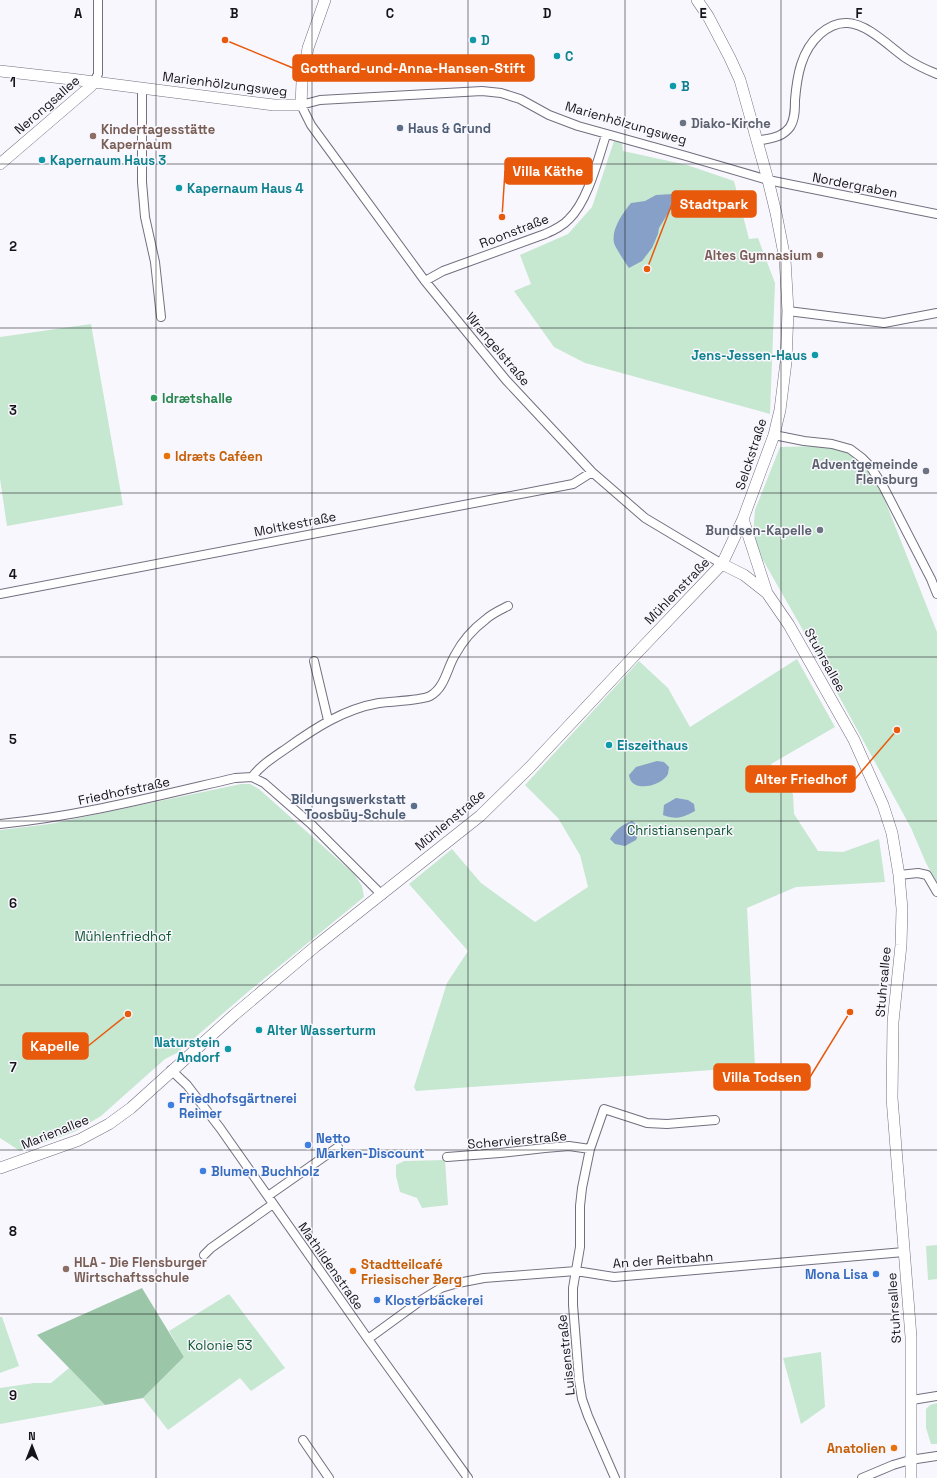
<svg xmlns="http://www.w3.org/2000/svg" width="937" height="1478" font-family="'Space Grotesk',sans-serif">
<style>
.green{fill:#c6e7d0}
.forest{fill:#9bc7a8}
.water{fill:#87a0c7}
.lines{fill:none;stroke-linecap:round;stroke-linejoin:round}
.street-casing{stroke:#736f7f;stroke-width:10}
.secondary-casing{stroke:#736f7f;stroke-width:12}
.street{stroke:#fff;stroke-width:8}
.secondary{stroke:#fff;stroke-width:11}
.grid{fill:none;stroke:#16141a;stroke-width:1;stroke-opacity:0.55}
.culture-dot{fill:#0f9aa8;stroke:#f9f7fe;stroke-width:1.5}
.worship-dot{fill:#6b7280;stroke:#f9f7fe;stroke-width:1.5}
.service-dot{fill:#5c6f8a;stroke:#f9f7fe;stroke-width:1.5}
.education-dot{fill:#8d6e63;stroke:#f9f7fe;stroke-width:1.5}
.leisure-dot{fill:#2e9e5b;stroke:#f9f7fe;stroke-width:1.5}
.food-dot{fill:#e8710a;stroke:#f9f7fe;stroke-width:1.5}
.shop-dot{fill:#3f7fe0;stroke:#f9f7fe;stroke-width:1.5}
.labels{text-anchor:middle;dominant-baseline:central;stroke-width:3;stroke-linejoin:round;paint-order:stroke}
.culture-label{font-size:13px;font-weight:bold;fill:#0d838f;stroke:#f9f7fe;text-anchor:start}
.street-label{font-size:13px;fill:#16141a;stroke:#f9f7fe}
.worship-label{font-size:13px;font-weight:bold;fill:#5b616d;stroke:#f9f7fe;text-anchor:end}
.service-label{font-size:13px;font-weight:bold;fill:#4e5e75;stroke:#f9f7fe;text-anchor:start}
.education-label{font-size:13px;font-weight:bold;fill:#785e54;stroke:#f9f7fe;text-anchor:start}
.leisure-label{font-size:13px;font-weight:bold;fill:#27864d;stroke:#f9f7fe;text-anchor:start}
.food-label{font-size:13px;font-weight:bold;fill:#c56008;stroke:#f9f7fe;text-anchor:start}
.park-label{font-size:13px;fill:#0c552f;stroke:#f9f7fe}
.shop-label{font-size:13px;font-weight:bold;fill:#366cbe;stroke:#f9f7fe;text-anchor:start}
.grid-label{font-size:13px;text-anchor:middle;font-weight:bold;fill:#16141a;stroke:#f9f7fe;stroke-width:3;stroke-linejoin:round;paint-order:stroke}
.leader{fill:none;stroke:#e8590c;stroke-width:1.5}
.callout-dot{fill:#e8590c;stroke:#f9f7fe;stroke-width:1.5}
.callout{fill:#e8590c;stroke:#e8590c;stroke-width:1.5}
.callout-label{font-size:14px;text-anchor:middle;font-weight:bold;fill:#fff}
</style>
<rect width="100%" height="100%" fill="#f9f7fe"/>
<path class="green" d="M614,141L622,143L623,151L687,165L734,181L749,239L758,238L775,283L770,414L585,363L554,347L514,291L531,284L520,255L568,234L592,207Z
M91,324L123,505L7,526L0,479V337Z
M828,446L848,451L867,470L880,488L937,632V883L926,863L911,828L800,625L763,560L753,534L755,510L780,447Z
M797,659L835,727L771,764L793,794L794,814L818,851L843,852L879,839L885,882L796,887L747,908L755,1067L416,1091L414,1087L447,983L468,951L409,884L452,849L481,883L535,922L588,887L580,855L558,818L525,785L639,661L668,688L690,727Z
M241,784H250L259,789L354,874L362,886L364,897L249,991L177,1053L165,1059L101,1116L74,1132L20,1151L0,1138V830L50,824Z
M445,1160L448,1205L422,1208L417,1198L400,1192L396,1176V1165L404,1161Z
M937,1245V1279L928,1280L926,1246Z
M229,1294L285,1368L251,1391L240,1378L168,1430L143,1398L184,1357L169,1331Z
M0,1317H2L19,1366L0,1373Z
M821,1352L825,1407L801,1424L783,1358Z
M69,1368L105,1405L0,1424V1388L34,1383H51Z
M937,1403V1444H931L926,1428V1409L930,1405Z"/>
<path class="forest" d="M142,1288L184,1357L143,1398L105,1405L37,1335Z"/>
<path class="water" d="M689,193L697,200L689,209L670,210L659,228L658,234L652,248L642,261L629,268C625,262 616,249 614,243C611,229 623,213 631,203L645,201L656,195Z
M657,761L664,762L669,767C669,768 668,773 668,774C662,786 631,794 629,775L636,767Z
M676,798L688,800L694,804L695,811C682,818 676,820 663,815L664,805Z
M632,821L637,825L640,830L636,840L625,846L615,844L610,839C616,829 622,825 632,821Z"/>
<g class="lines">
<g class="street-casing">
<path id="street" d="M94,82L98,74V0
M142,88V182L145,217L155,262L161,317
M757,141C770,138 782,138 790,127C795,119 795,109 795,100C797,76 801,51 820,34C828,27 837,22 848,23C868,24 891,48 907,59C916,65 927,70 937,74
M425,281L443,271L545,234C554,230 563,226 569,219C588,201 598,159 606,135
M788,311L884,323L937,313
M774,435L804,441L832,444L850,449L862,458L870,466L883,486L931,579L937,594
M722,564L645,518L592,472L506,380L425,281L311,125L301,105L320,100L482,91L501,93L520,99L549,115L578,126L686,156L768,180L937,214
M0,594L573,484L592,472
M314,661L328,720
M252,777C261,765 274,757 287,748C315,728 344,709 379,703C391,701 420,701 430,696C445,688 447,668 455,655C462,642 473,629 485,620C491,614 500,610 508,606
M0,824C80,816 157,796 235,778L252,777L264,783L311,824L382,895
M899,875L918,873L927,875L937,892
M171,1070L187,1085L220,1128L368,1339L468,1478
M447,1157L500,1153L545,1148L569,1146L590,1149
M268,1196L338,1147
M204,1255L211,1248L273,1204
M368,1339L423,1299L441,1288L458,1283L484,1278L576,1271L614,1277L904,1252
M912,1400L937,1396
M303,1440L329,1478
M615,1478L588,1416L582,1399L579,1380L573,1305V1288L580,1247V1206L582,1188L590,1149L604,1109L647,1123L667,1124L715,1120
M862,1478L893,1465L910,1460L937,1456"/>
</g>
<g class="secondary-casing">
<path id="secondary" d="M0,71L71,79L274,105H301L302,82L308,48L325,0
M0,164L91,86L94,82
M743,519L767,593
M722,564L744,575L767,593L789,625L854,740L883,805L892,833L899,875L902,909L901,945L893,1022L892,1098L911,1337V1478
M0,1168L79,1140L109,1124L131,1108L234,1015L316,946L480,816L530,767L636,654L722,564L743,519L774,435L780,410L786,362L788,311L785,259L776,213L768,180L740,80L730,58L708,16L697,0"/>
</g>
<use href="#street" class="street"/>
<use href="#secondary" class="secondary"/>
</g>
<path class="grid" d="M156,0V1478M312,0V1478M468,0V1478M625,0V1478M781,0V1478M0,164H937M0,328H937M0,493H937M0,657H937M0,821H937M0,985H937M0,1150H937M0,1314H937"/>
<g class="culture-dot">
<circle cx="473" cy="40" r="4"/>
<circle cx="557" cy="56" r="4"/>
<circle cx="673" cy="86" r="4"/>
<circle cx="42" cy="160" r="4"/>
<circle cx="179" cy="188" r="4"/>
<circle cx="815" cy="355" r="4"/>
<circle cx="609" cy="745" r="4"/>
<circle cx="259" cy="1030" r="4"/>
<circle cx="228" cy="1049" r="4"/>
</g>
<g class="worship-dot">
<circle cx="683" cy="123" r="4"/>
<circle cx="926" cy="471" r="4"/>
<circle cx="820" cy="530" r="4"/>
</g>
<g class="service-dot">
<circle cx="400" cy="128" r="4"/>
<circle cx="414" cy="806" r="4"/>
</g>
<g class="education-dot">
<circle cx="93" cy="136" r="4"/>
<circle cx="820" cy="255" r="4"/>
<circle cx="66" cy="1269" r="4"/>
</g>
<circle class="leisure-dot" cx="154" cy="398" r="4"/>
<g class="food-dot">
<circle cx="167" cy="456" r="4"/>
<circle cx="353" cy="1271" r="4"/>
<circle cx="894" cy="1448" r="4"/>
</g>
<g class="shop-dot">
<circle cx="171" cy="1105" r="4"/>
<circle cx="308" cy="1145" r="4"/>
<circle cx="203" cy="1171" r="4"/>
<circle cx="876" cy="1274" r="4"/>
<circle cx="377" cy="1300" r="4"/>
</g>
<g class="labels">
<g class="culture-label">
<text x="481" y="40">D</text>
<text x="565" y="56">C</text>
<text x="681" y="86">B</text>
<text x="50" y="160">Kapernaum Haus 3</text>
<text x="187" y="188">Kapernaum Haus 4</text>
<text x="807" y="355" text-anchor="end">Jens-Jessen-Haus</text>
<text x="617" y="745">Eiszeithaus</text>
<text x="267" y="1030">Alter Wasserturm</text>
<text x="220" y="1042" text-anchor="end">Naturstein<tspan x="220" dy="15">Andorf</tspan></text>
</g>
<g class="street-label">
<text transform="translate(225 84) rotate(7)">Marienhölzungsweg</text>
<text transform="translate(47 105) rotate(-41)">Nerongsallee</text>
<text transform="translate(626 123) rotate(16)">Marienhölzungsweg</text>
<text transform="translate(855 185) rotate(11)">Nordergraben</text>
<text transform="translate(514 231) rotate(-21)">Roonstraße</text>
<text transform="translate(498 349) rotate(50)">Wrangelstraße</text>
<text transform="translate(751 454) rotate(-72)">Selckstraße</text>
<text transform="translate(295 524) rotate(-11)">Moltkestraße</text>
<text transform="translate(677 591) rotate(-46)">Mühlenstraße</text>
<text transform="translate(825 660) rotate(61)">Stuhrsallee</text>
<text transform="translate(124 791) rotate(-12)">Friedhofstraße</text>
<text transform="translate(450 820) rotate(-40)">Mühlenstraße</text>
<text transform="translate(883 982) rotate(-85)">Stuhrsallee</text>
<text transform="translate(55 1132) rotate(-22)">Marienallee</text>
<text transform="translate(517 1140) rotate(-5)">Schervierstraße</text>
<text transform="translate(663 1260) rotate(-4)">An der Reitbahn</text>
<text transform="translate(331 1266) rotate(55)">Mathildenstraße</text>
<text transform="translate(894 1308) rotate(-94)">Stuhrsallee</text>
<text transform="translate(566 1355) rotate(-96)">Luisenstraße</text>
</g>
<g class="worship-label">
<text x="691" y="123" text-anchor="start">Diako-Kirche</text>
<text x="918" y="464">Adventgemeinde<tspan x="918" dy="15">Flensburg</tspan></text>
<text x="812" y="530">Bundsen-Kapelle</text>
</g>
<g class="service-label">
<text x="408" y="128">Haus &amp; Grund</text>
<text x="406" y="799" text-anchor="end">Bildungswerkstatt<tspan x="406" dy="15">Toosbüy-Schule</tspan></text>
</g>
<g class="education-label">
<text x="101" y="129">Kindertagesstätte<tspan x="101" dy="15">Kapernaum</tspan></text>
<text x="812" y="255" text-anchor="end">Altes Gymnasium</text>
<text x="74" y="1262">HLA - Die Flensburger<tspan x="74" dy="15">Wirtschaftsschule</tspan></text>
</g>
<g class="leisure-label">
<text x="162" y="398">Idrætshalle</text>
</g>
<g class="food-label">
<text x="175" y="456">Idræts Caféen</text>
<text x="361" y="1264">Stadtteilcafé<tspan x="361" dy="15">Friesischer Berg</tspan></text>
<text x="886" y="1448" text-anchor="end">Anatolien</text>
</g>
<g class="park-label">
<text x="680" y="830">Christiansenpark</text>
<text x="123" y="936">Mühlenfriedhof</text>
<text x="220" y="1345">Kolonie 53</text>
</g>
<g class="shop-label">
<text x="179" y="1098">Friedhofsgärtnerei<tspan x="179" dy="15">Reimer</tspan></text>
<text x="316" y="1138">Netto<tspan x="316" dy="15">Marken-Discount</tspan></text>
<text x="211" y="1171">Blumen Buchholz</text>
<text x="868" y="1274" text-anchor="end">Mona Lisa</text>
<text x="385" y="1300">Klosterbäckerei</text>
</g>
</g>
<g class="grid-label">
<text x="78" y="18">A</text>
<text x="234" y="18">B</text>
<text x="390" y="18">C</text>
<text x="547" y="18">D</text>
<text x="703" y="18">E</text>
<text x="859" y="18">F</text>
<text x="13" y="87">1</text>
<text x="13" y="251">2</text>
<text x="13" y="415">3</text>
<text x="13" y="579">4</text>
<text x="13" y="744">5</text>
<text x="13" y="908">6</text>
<text x="13" y="1072">7</text>
<text x="13" y="1236">8</text>
<text x="13" y="1400">9</text>
</g>
<path class="leader" d="M225 40L293 68M502 217L505 171M647 269L672 204M897 730L855 779M128 1014L88 1046M850 1012L810 1077"/>
<g class="callout-dot">
<circle cx="225" cy="40" r="4"/>
<circle cx="502" cy="217" r="4"/>
<circle cx="647" cy="269" r="4"/>
<circle cx="897" cy="730" r="4"/>
<circle cx="128" cy="1014" r="4"/>
<circle cx="850" cy="1012" r="4"/>
</g>
<g class="callout">
<rect x="293" y="55" width="241" height="26" rx="4"/>
<rect x="505" y="158" width="87" height="26" rx="4"/>
<rect x="672" y="191" width="84" height="26" rx="4"/>
<rect x="746" y="766" width="109" height="26" rx="4"/>
<rect x="23" y="1033" width="65" height="26" rx="4"/>
<rect x="714" y="1064" width="96" height="26" rx="4"/>
</g>
<g class="callout-label">
<text x="413" y="73">Gotthard-und-Anna-Hansen-Stift</text>
<text x="548" y="176">Villa Käthe</text>
<text x="714" y="209">Stadtpark</text>
<text x="801" y="784">Alter Friedhof</text>
<text x="55" y="1051">Kapelle</text>
<text x="762" y="1082">Villa Todsen</text>
</g>
<g transform="translate(32 1446)" stroke="#f9f7fe" stroke-width="3" paint-order="stroke">
<path d="M0-3L7 15L0 10L-7 15Z" fill="#16141a"/>
<text y="-6" font-size="11" font-weight="bold" text-anchor="middle" fill="#16141a">N</text>
</g>
</svg>
